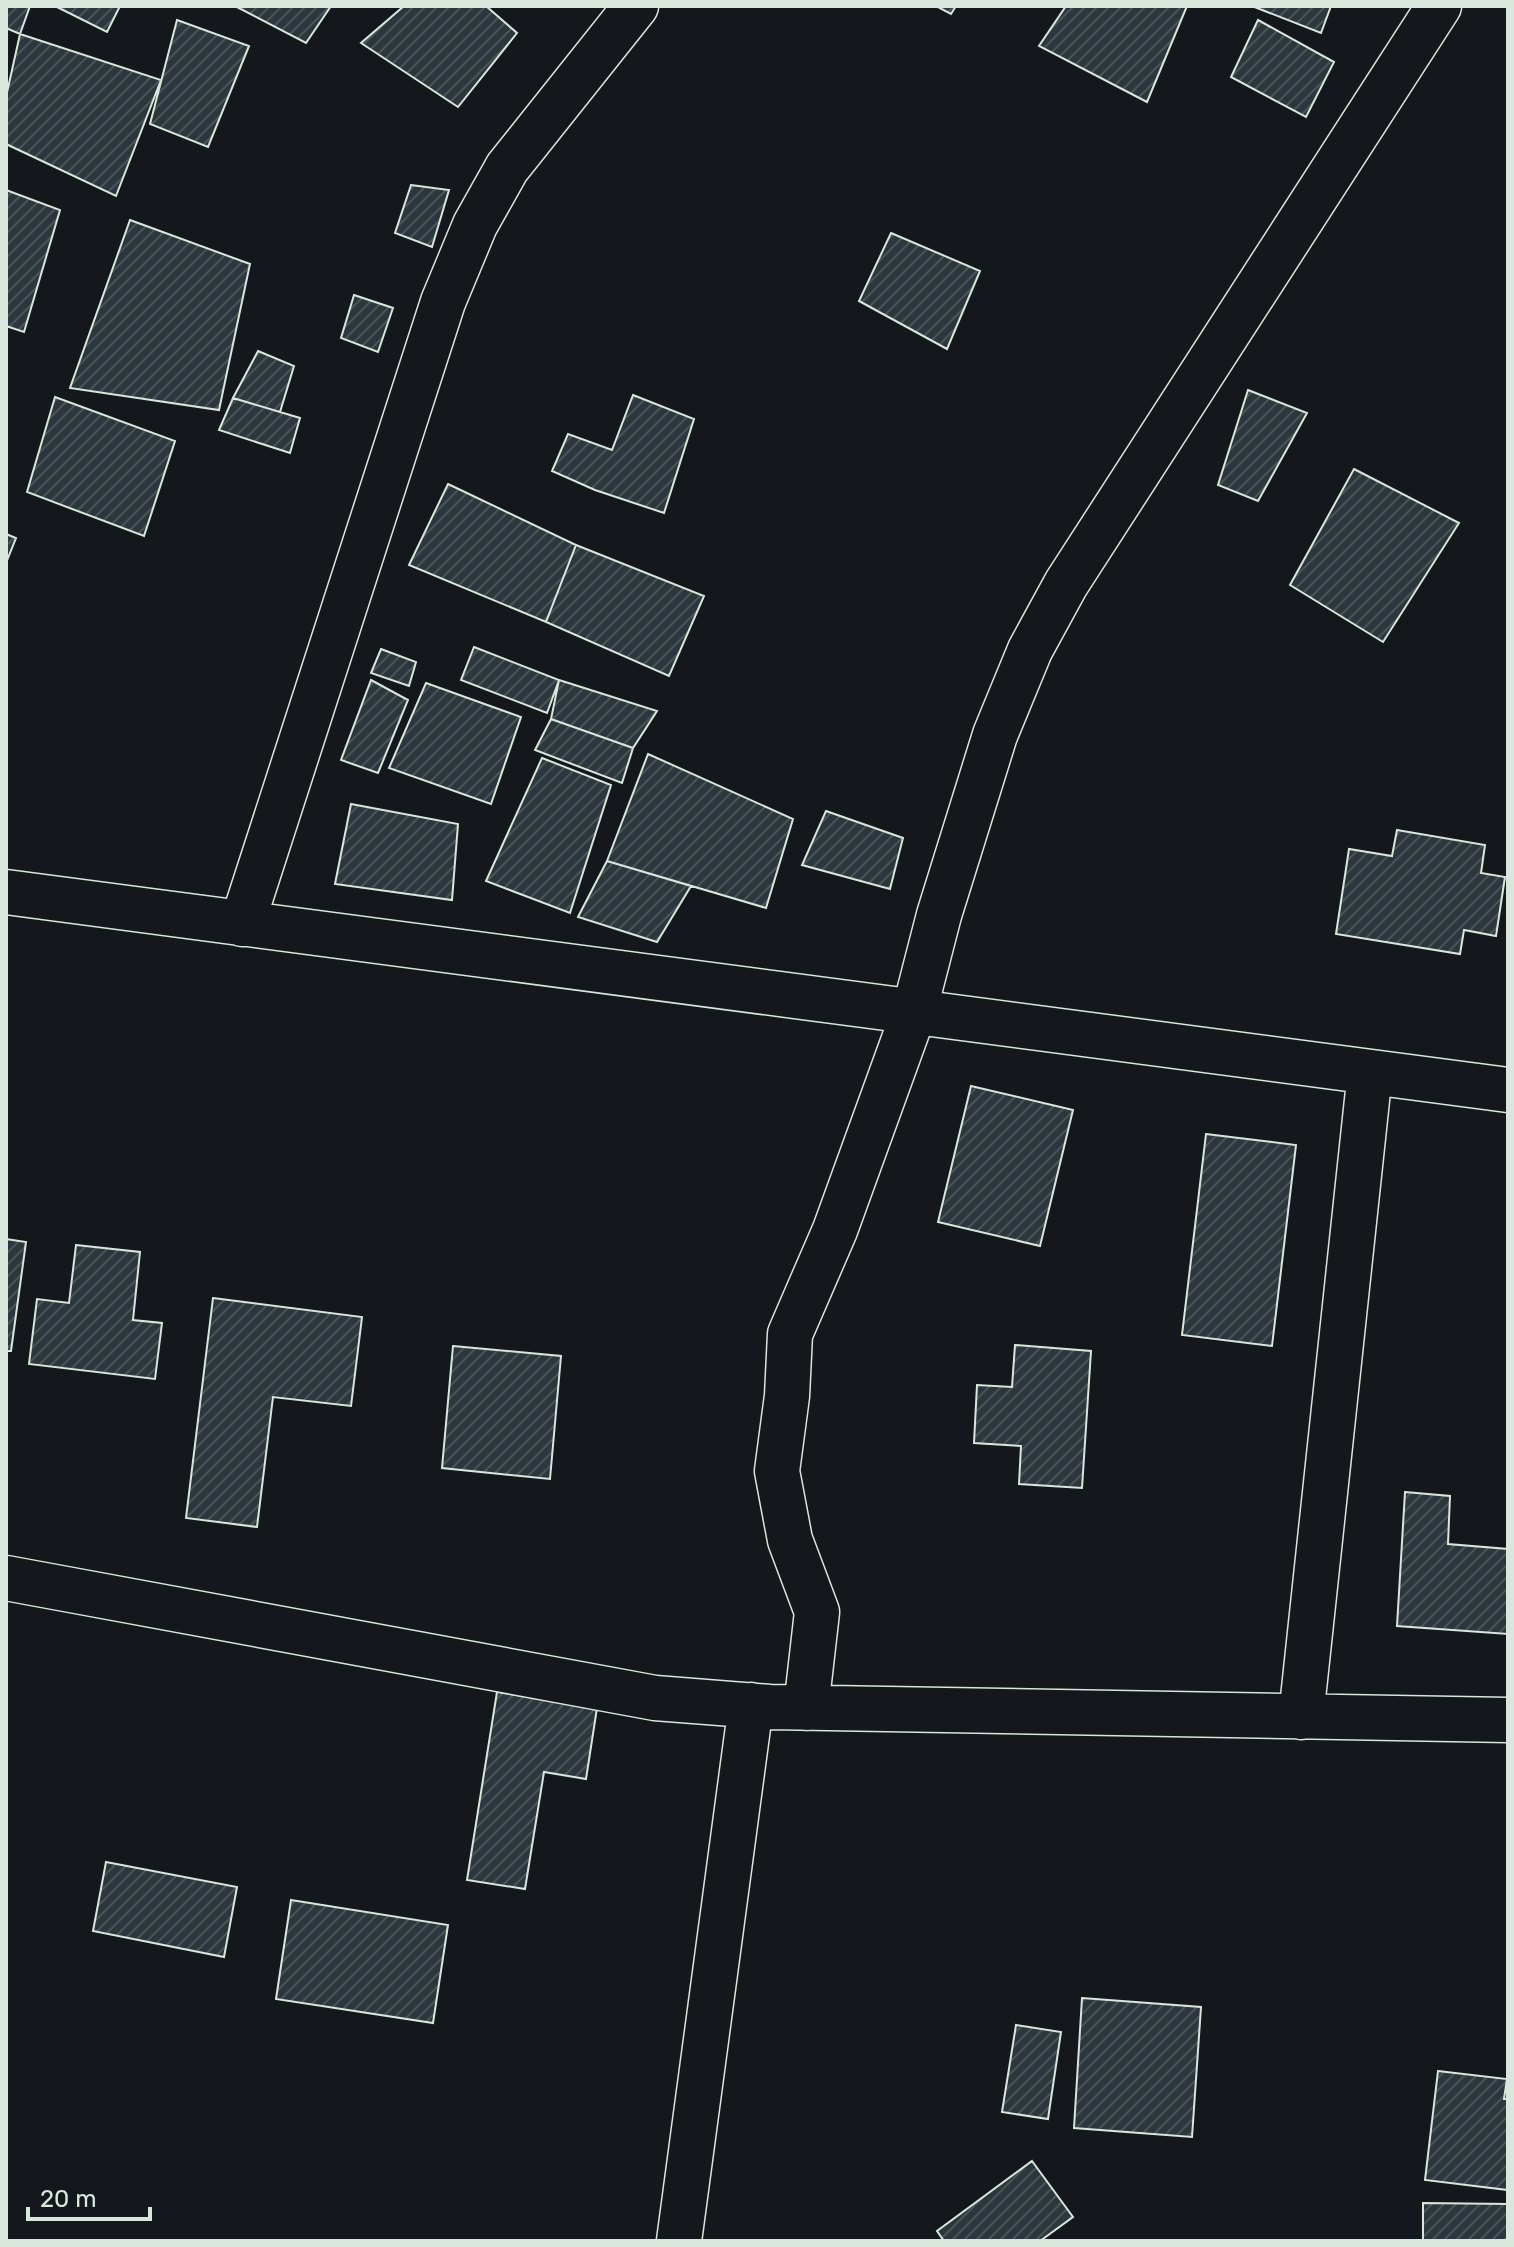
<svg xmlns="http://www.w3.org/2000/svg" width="1514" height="2247" font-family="Rubik,sans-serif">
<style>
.building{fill:url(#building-hatch);stroke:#d8e6dc;stroke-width:2}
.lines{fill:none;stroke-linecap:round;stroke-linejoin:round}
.minor-casing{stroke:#d8e6dc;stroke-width:47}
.minor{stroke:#14181c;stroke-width:44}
</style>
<defs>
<pattern id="building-hatch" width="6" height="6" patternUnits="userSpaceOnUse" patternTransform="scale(2)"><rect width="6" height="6" fill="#2c363c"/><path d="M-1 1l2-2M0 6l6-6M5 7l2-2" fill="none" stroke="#4a5358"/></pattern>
</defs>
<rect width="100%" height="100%" fill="#14181c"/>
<path class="building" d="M6,6H30L20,34L6,28Z
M55,6H120L107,32Z
M235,6H331L306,43Z
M404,6H486L517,33L458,107L361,43Z
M936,6H956L951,14Z
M1066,6H1187L1147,102L1039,46Z
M1252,6H1331L1321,33Z
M177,20L249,46L208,147L150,124Z
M1258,20L1334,62L1306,117L1231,77Z
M20,34L161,80L116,196L6,144V97Z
M411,185L449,190L432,247L395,233Z
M6,190L60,210L24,332L6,326Z
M130,220L250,264L219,410L70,388Z
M891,233L980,271L947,349L859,301Z
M354,295L393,308L378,352L341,338Z
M258,351L294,366L280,412L233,398Z
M1248,390L1307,413L1258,501L1218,485Z
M633,395L694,419L664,513L595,490L552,471L568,434L612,450Z
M55,397L175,441L144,536L27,492Z
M233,398L300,418L290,453L219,430Z
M1354,469L1459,523L1383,642L1290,585Z
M448,484L576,545L546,622L409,565Z
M6,534L16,538L6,563Z
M576,545L704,596L669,676L546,622Z
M474,647L559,680L547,713L461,680Z
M381,649L416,662L409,686L371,673Z
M371,680L408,700L378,773L341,760Z
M559,680L657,711L633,748L551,719Z
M426,683L521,717L491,804L389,768Z
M551,719L633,748L622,783L535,750Z
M648,754L793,819L766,908L607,861Z
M542,758L611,785L570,913L486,881Z
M351,804L458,824L452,900L335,884Z
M826,811L903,838L890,889L802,865Z
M1397,830L1485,845L1481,873L1505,877L1496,936L1464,930L1460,954L1336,934L1349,849L1392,856Z
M607,861L691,886L657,942L578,917Z
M971,1086L1073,1110L1040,1246L938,1222Z
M1206,1134L1296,1145L1272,1346L1182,1335Z
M6,1239L26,1242L11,1351H6Z
M76,1245L140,1252L133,1320L162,1323L155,1379L29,1364L37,1299L69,1303Z
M213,1298L362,1317L351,1406L273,1397L257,1527L186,1518Z
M1015,1345L1091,1351L1082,1488L1019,1484L1021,1446L974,1443L977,1385L1012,1387Z
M453,1346L561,1356L550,1479L442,1468Z
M1405,1492L1450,1496L1448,1544L1508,1549V1634L1397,1626Z
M497,1692L597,1708L586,1779L544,1772L525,1889L467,1880Z
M106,1862L237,1887L224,1957L93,1931Z
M291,1900L448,1925L433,2023L276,1999Z
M1082,1998L1201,2007L1192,2137L1074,2128Z
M1016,2025L1061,2032L1048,2119L1002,2112Z
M1438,2071L1507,2079L1504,2099H1508V2190L1425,2180Z
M1032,2161L1073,2217L1040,2241H944L937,2231Z
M1423,2203L1508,2204V2241H1423Z"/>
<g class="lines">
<g class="minor-casing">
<path id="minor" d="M6,892L1508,1090
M242,924L443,302L475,225L507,168L636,6
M6,1578L655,1698L770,1707L1508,1720
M806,1708L817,1612L790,1540L777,1471L787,1396L790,1334L835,1230L914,1012L939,915L995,735L1030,650L1066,584L1439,6
M1301,1717L1370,1072
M679,2241L751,1705"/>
</g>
<use href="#minor" class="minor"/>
</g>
<rect width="1514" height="2247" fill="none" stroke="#d8e6dc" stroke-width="16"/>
<path d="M28 2207v12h122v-12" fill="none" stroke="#d8e6dc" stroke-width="4"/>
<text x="40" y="2207" font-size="24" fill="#d8e6dc" stroke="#14181c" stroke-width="6" paint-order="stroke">20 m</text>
</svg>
